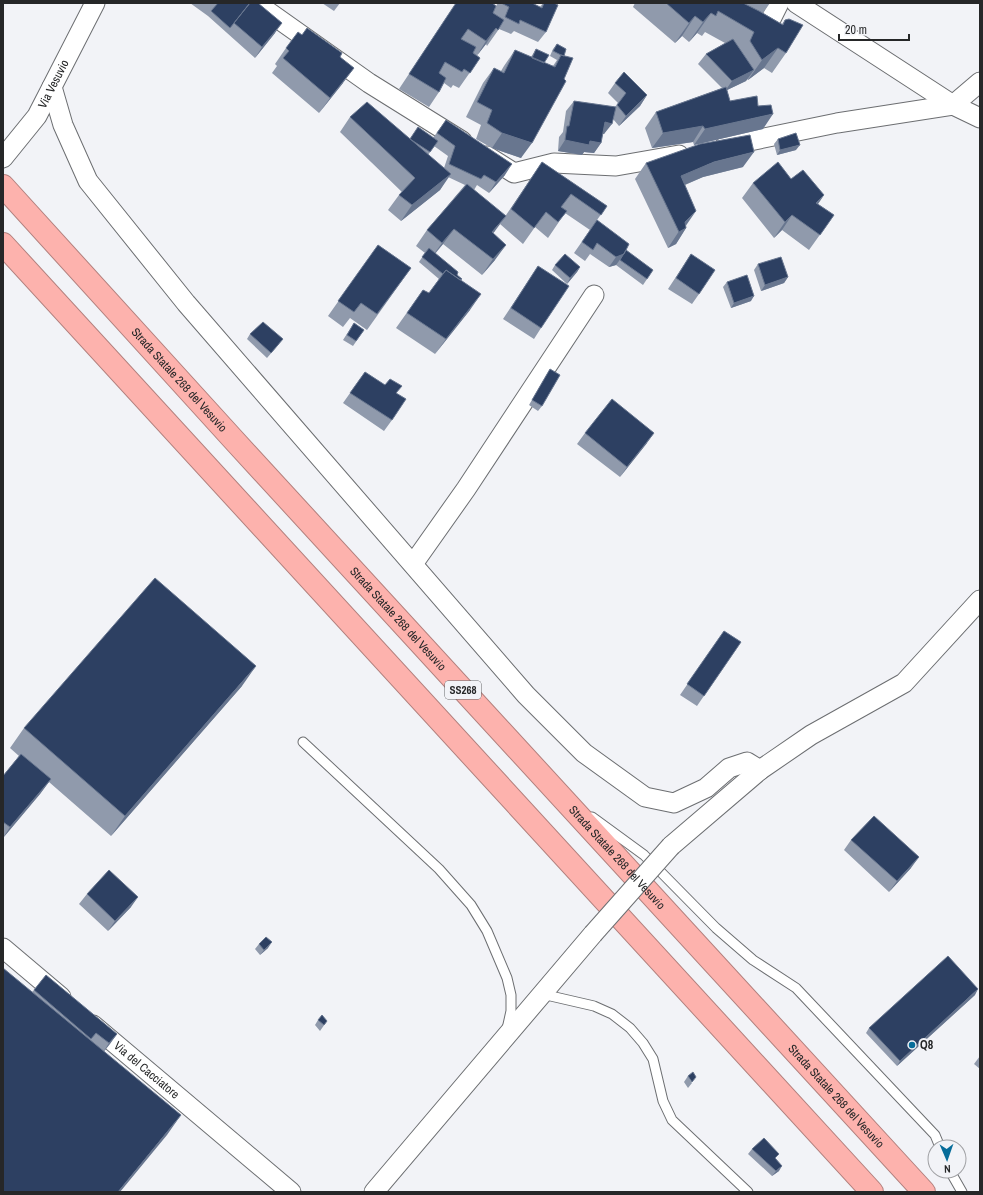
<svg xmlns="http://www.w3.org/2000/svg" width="983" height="1195" font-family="'Archivo Narrow',sans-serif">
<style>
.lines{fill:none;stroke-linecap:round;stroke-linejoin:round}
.lane-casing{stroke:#6c6e71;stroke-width:11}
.street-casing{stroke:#6c6e71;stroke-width:21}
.highway-casing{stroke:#b2817e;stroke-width:24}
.lane{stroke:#fff;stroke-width:9}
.street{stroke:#fff;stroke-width:19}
.highway{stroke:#fdb2ad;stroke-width:22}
.street-bridge-casing{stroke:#6c6e71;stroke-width:21;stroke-linecap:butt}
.street-bridge{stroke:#fff;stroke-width:19}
.wall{fill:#909aac;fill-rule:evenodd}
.shaded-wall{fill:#68768f}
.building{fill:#2d4062;stroke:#68768f}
.poi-dot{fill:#076d9a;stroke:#f2f3f7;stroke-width:1.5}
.labels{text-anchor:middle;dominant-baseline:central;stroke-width:4;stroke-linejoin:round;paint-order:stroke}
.shield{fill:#f2f3f7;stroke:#636466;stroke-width:1}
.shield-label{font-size:11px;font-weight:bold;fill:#262728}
.street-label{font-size:12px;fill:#262728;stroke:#f2f3f7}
.poi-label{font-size:12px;font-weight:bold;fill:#262728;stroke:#f2f3f7;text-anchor:start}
</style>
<rect width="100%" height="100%" fill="#f2f3f7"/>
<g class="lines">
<g class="lane-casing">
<path id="lane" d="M303,742L439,869L471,905L487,931L507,978L511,995V1011L507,1029
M592,817L644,855L716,928L753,960L796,988L935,1135L940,1147
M542,994L594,1006L612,1014L630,1028L643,1043L653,1059L663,1101L672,1120L748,1192
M950,1171L962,1192"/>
</g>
<g class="street-casing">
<g id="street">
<path d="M256,3L369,83L462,141"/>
<path d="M796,3L953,105L980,118"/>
<path d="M756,28L764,33L779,3"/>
<path d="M52,87L63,125L88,181L186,303L526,695L584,753L645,797L674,803L706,788L729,768L747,762L760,770"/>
<path d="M725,146L837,123L953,105L980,82"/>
<path d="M487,156L514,173L554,163L616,166L679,155"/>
<path id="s1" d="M3,158L37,116L95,3"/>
<path d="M413,564L466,489L594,295"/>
<path d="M671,846L760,770L811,735L904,683L980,600"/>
<path d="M3,948L61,997"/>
<path id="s2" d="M93,1025L291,1192"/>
<path d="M374,1192L593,934"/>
</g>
</g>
<g class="highway-casing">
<g id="highway">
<path id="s3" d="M3,186L232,438L924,1192"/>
<path d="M3,244L872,1192"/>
</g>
</g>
<use href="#lane" class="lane"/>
<use href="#street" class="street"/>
<use href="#highway" class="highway"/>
<g class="street-bridge-casing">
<path id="street-bridge" d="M593,934L671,846"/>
</g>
<use href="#street-bridge" class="street-bridge"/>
</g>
<path class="wall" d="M190,3H249L275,33L255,58L208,16Z
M322,3H340L334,11Z
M456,3H492L496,6L498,3H532L540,7L543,3H554L546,32L538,42L514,31L511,34L499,29L487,46L486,44L477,55L480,58L459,88L453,85L451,88L444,83L439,92L429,107L399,89ZM496,8L493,13L501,18L493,13Z
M635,3H770L763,13L782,24L785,20L786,53L772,73L764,68L748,80L747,79L746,81L727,90L730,101L763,129L694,145L693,142L652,148L645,128L656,112L722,88L698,64L706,54L725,43L705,32L702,36L697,33L689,42L682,36L675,43L633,7Z
M302,35L340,57L343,83L319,113L272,73L277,66L275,64L286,48Z
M557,44L566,49L521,158L492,148L476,139L481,125L466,117L483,83L494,68L501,71L504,66L515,50L531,57L536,49L544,63L553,66L557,60L550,56L553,49Z
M615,83L647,95L640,106L619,126L613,119L604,134H602L601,143L594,153L584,152L582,155L558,151L559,137L563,132L566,111L574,101L615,107L618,103L608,93Z
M350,117L410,139L418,127L433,138L446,120L505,175L489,193L477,185L474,190L495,231L493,233L495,260L482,275L443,244L435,254L457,275L460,281L470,310L435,354L396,328L423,290L429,293L439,279L419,262L425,253L416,246L427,230L465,185L448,177L440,190L401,221L388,210L399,195L402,192L340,132ZM434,146L448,156L444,168L428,155Z
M778,139L796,150L777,155L774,144Z
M542,162L607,206L597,220L626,250L647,279L643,285L616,265L609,267L590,254L585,261L574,253L590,230L565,213L548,238L535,227L523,244L500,224Z
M646,163L743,167L703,177L685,185L686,226V228L676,244L668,248L635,179Z
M791,179L824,195L818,204L834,215L809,250L782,230L774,238L742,198L753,183Z
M378,245L411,268L367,330L350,318L343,327L328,316Z
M691,254L699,294L692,304L668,289Z
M758,264L788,277L784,283L761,291L754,270Z
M555,265L580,267L577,272L567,284L552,270Z
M538,266L541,328L534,339L503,319Z
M727,282L751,301L731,308L723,287Z
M354,323L364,330L353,346L343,340Z
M250,334L279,344L267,358L247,339Z
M550,369L542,406L538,411L529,405Z
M365,372L397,393L392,420L384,431L343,403Z
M585,433L647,443L620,477L577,444Z
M724,631L741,642L697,706L680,695Z
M242,686L111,836L49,782L40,794L3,838V776L19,756L10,748L24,728Z
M851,840L911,868L889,892L844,850Z
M87,894L131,907L108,931L79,904Z
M259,944L268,948L260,955L255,949Z
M34,990L117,1034L104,1051L167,1135L32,992Z
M975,995L897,1066L866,1033L869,1028Z
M318,1020L327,1021L320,1031L315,1025Z
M980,1056V1069L974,1064Z
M688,1076L692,1083L688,1088L684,1082Z
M752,1149L775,1159L779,1171L772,1176L748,1154Z"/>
<path class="shaded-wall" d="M711,13L697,33L689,42L703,22Z
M695,16L682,36L675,43L689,23Z
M282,23L275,33L255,58L262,47Z
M496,28L486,44L476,57L486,41Z
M778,48L764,68L748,80L762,60Z
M354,68L343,83L319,113L330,98Z
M754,70L746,81L725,91L732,81Z
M647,95L640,106L619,126L626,116Z
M773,114L763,129L694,145L705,129Z
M605,122L612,124L604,134L597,133Z
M703,126L693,142L652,148L663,133Z
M502,133L532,143L521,158L492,148Z
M565,140L590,141L601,143L594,153L584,152L582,155L558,151Z
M800,145L796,150L777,155L780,150Z
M754,152L743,167L703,177L670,191L681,176L714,162Z
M512,164L505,175L489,193L496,182Z
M451,174L440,190L401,221L412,205Z
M824,195L813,211L816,203Z
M696,211L685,227L686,228L676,244L668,248L685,222Z
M792,215L782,230L774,238L785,222Z
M506,216L495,231L481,247L492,232Z
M454,229L443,244L431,258L442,243Z
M506,245L495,260L482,275L493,259Z
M624,254L616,265L609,267L616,257Z
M580,267L577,272L567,284L570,278Z
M788,277L784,283L761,291L765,285Z
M481,294L470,310L435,354L446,339Z
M754,296L751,301L731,308L734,303Z
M654,433L647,443L620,477L627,467Z
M256,666L242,686L111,836L125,816Z
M51,779L40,794L3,838L10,827Z
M919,857L911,868L889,892L897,881Z
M138,897L131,907L108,931L115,921Z
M272,942L268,948L260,955L264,950Z
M978,989L975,995L897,1066L900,1061Z
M117,1034L110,1044L102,1054L109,1043Z
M181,1115L167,1135L120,1192H118Z
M782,1166L779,1171L772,1176L776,1171Z"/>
<path class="building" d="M218,3H249V4L230,28L211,11Z
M250,3H258L282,23L262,47L234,23Z
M456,3H492L496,6L493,13L504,20L498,30L496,28L486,41L468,29L461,39L476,47L473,53L480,58L470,73L464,69L462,72L445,62L439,73L446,78L439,92L409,74Z
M501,3H532L542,8L544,3H554L558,5L546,32L520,20L519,24L505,17L509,7Z
M666,3H743L759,11L783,25L785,20L789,19L803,25L786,53L778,48L762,60L750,41L754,32L718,11L716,16L711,13L703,22L695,16L689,23Z
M307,28L342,53L340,57L354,68L330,98L283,58L289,51L286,48L298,32L302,35Z
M733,39L754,70L732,81L706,54Z
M557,44L566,49L564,56L561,55L553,51Z
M536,49L549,55L544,63L532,58Z
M515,50L555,67L561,55L573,58L564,79L566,81L532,143L502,133L487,123L492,110L477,102L494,68L504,73Z
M624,72L647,95L626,116L617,105L626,93L615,83Z
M726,87L730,101L757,96L758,106L771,105L773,114L705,129L703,126L663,133L656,112Z
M574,101L616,107L612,124L605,122L601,143L590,141L589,145L565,140L567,126H569Z
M367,102L451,174L412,205L399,195L415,178L350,117Z
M446,120L512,164L496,182L484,175L481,179L449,164L455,146L437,133Z
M418,127L438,141L430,152L410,139Z
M796,133L800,145L780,150L778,139Z
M750,135L754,152L714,162L681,176L696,211L685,222L686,228L679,232L646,163L700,144Z
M542,162L607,206L601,215L571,194L561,207L567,211L558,222L546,212L534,228L511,209Z
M778,162L791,179L803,170L824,195L816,203L834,215L820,235L792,215L785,222L753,183Z
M467,184L506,216L492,232L506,245L493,259L454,229L442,243L427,230Z
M597,220L629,244L624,254L616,257L597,243L593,250L582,242Z
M378,245L411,268L377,314L361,303L354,312L338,301Z
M429,248L458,272L457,275L462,279L460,280L446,270L443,274L422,257Z
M626,250L653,270L647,279L620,260Z
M565,254L580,267L570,278L555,265Z
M691,254L715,270L699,294L676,278Z
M781,257L788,277L765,285L758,264Z
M538,266L569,286L541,328L511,308Z
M446,270L481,294L446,339L407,313L423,290L429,293Z
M747,275L754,296L734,303L727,282Z
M263,322L283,339L271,353L250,334Z
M354,323L364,330L356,341L347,335Z
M550,369L560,375L542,406L532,400Z
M365,372L385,385L390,379L402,386L396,393L406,399L392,420L350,393Z
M612,399L654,433L627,467L585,433Z
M155,578L256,666L125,816L24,728Z
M724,631L741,642L704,696L687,684Z
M21,754L51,779L10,827L3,822V776Z
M874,816L919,857L897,881L851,840Z
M109,870L138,897L115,921L87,894Z
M266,937L272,942L264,950L259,944Z
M948,956L978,989L900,1061L869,1028Z
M3,968L181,1115L118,1192H3Z
M46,975L117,1034L109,1043L96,1033L91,1039L34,990Z
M322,1015L327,1021L324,1025L318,1020Z
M693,1072L696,1077L692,1082L688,1076Z
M764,1138L779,1154L775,1158L782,1166L776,1171L752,1149Z"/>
<circle class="poi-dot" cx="912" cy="1045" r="4"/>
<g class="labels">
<rect class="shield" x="445" y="681" width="36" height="18" rx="3"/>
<g class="shield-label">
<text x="463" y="690">SS268</text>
</g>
<g class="street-label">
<text stroke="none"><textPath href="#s1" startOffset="90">Via Vesuvio</textPath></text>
<text stroke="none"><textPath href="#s3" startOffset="262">Strada Statale 268 del Vesuvio</textPath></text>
<text stroke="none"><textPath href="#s3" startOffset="586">Strada Statale 268 del Vesuvio</textPath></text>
<text stroke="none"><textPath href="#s3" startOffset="910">Strada Statale 268 del Vesuvio</textPath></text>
<text stroke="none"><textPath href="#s2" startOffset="70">Via del Cacciatore</textPath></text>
<text stroke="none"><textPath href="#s3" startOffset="1234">Strada Statale 268 del Vesuvio</textPath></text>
</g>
<g class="poi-label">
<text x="920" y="1045">Q8</text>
</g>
</g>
<rect width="983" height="1195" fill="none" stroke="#262728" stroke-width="8"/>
<g transform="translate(947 1159) rotate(178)"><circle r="19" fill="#f2f3f7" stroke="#a0a1a4"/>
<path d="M0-3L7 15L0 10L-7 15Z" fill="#076d9a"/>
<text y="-6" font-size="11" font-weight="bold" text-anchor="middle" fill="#262728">N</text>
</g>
<path d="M839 34v6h70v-6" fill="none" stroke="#262728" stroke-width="2"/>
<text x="845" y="34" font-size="12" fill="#262728" stroke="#f2f3f7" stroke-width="3" paint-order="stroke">20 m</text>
</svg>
